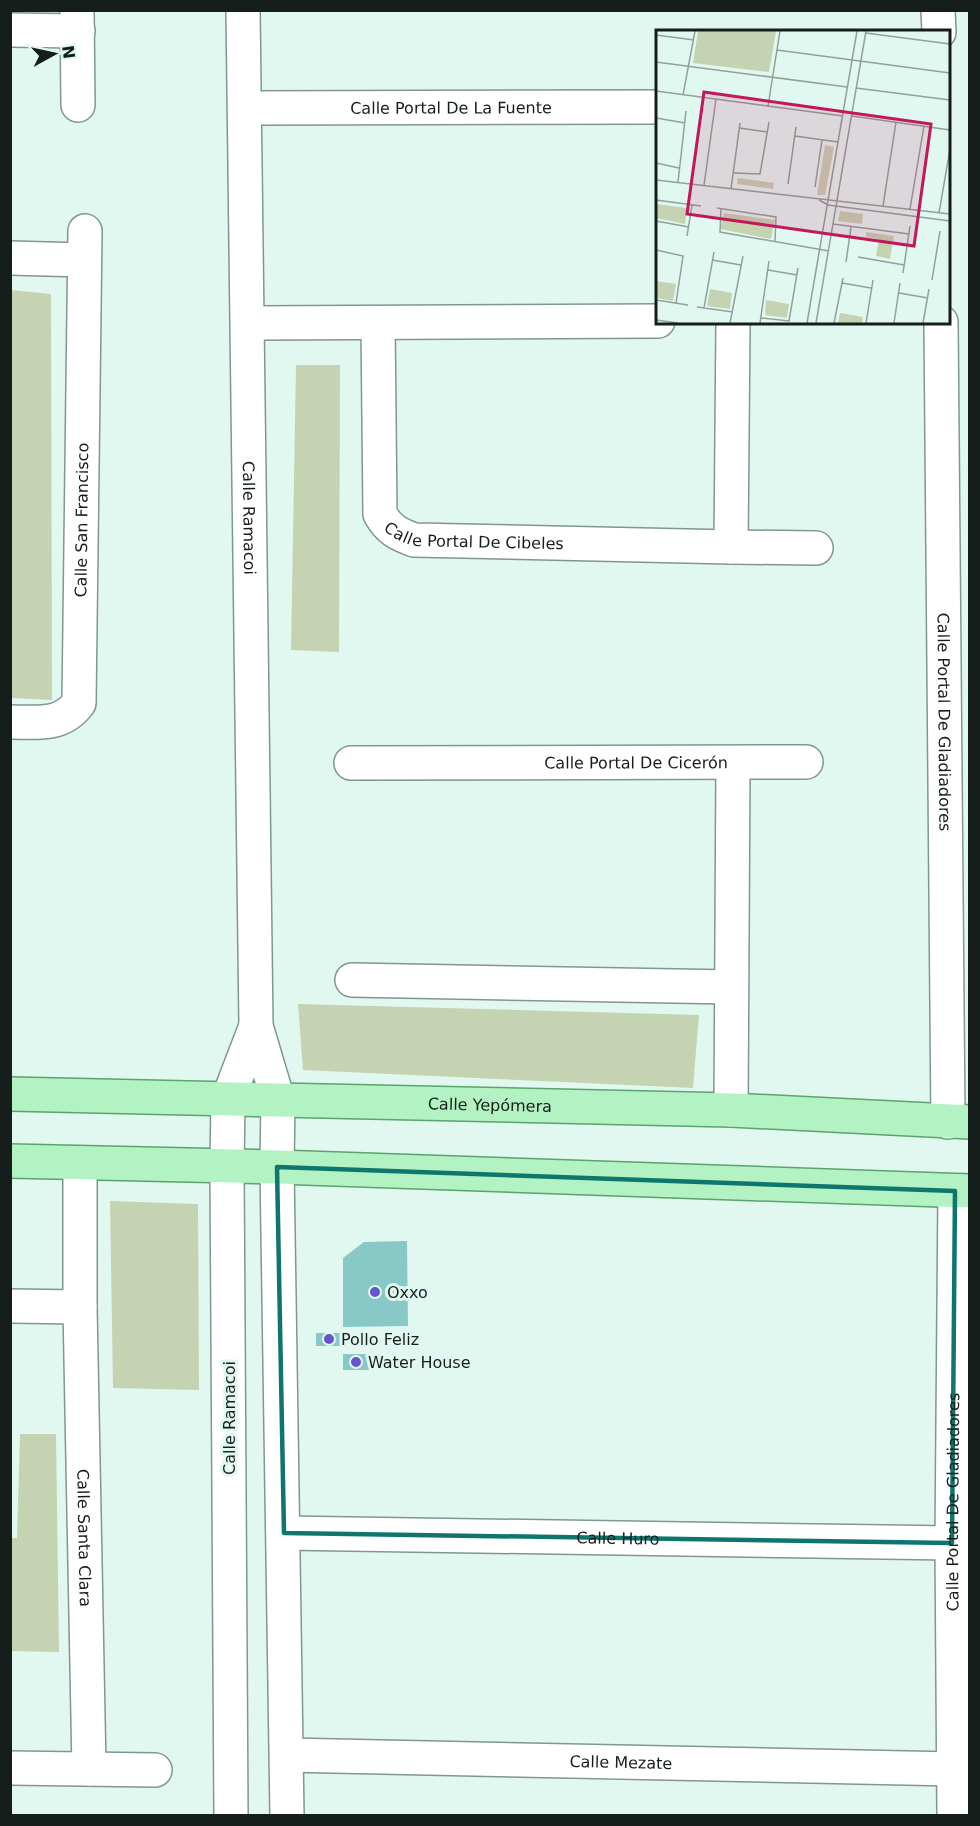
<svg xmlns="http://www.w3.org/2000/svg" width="980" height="1826" font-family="'DejaVu Sans',sans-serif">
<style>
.green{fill:#c5d3b3}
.building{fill:#88c9c8}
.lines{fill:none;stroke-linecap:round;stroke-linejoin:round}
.minor-casing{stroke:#82968f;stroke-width:36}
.major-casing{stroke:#5ca36d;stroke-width:36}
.minor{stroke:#fff;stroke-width:33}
.major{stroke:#b3f2c2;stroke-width:33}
.marked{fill:none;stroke:#0f766e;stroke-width:4.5;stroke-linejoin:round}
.poi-dot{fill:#6653cd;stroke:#e1f8f0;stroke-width:2}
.labels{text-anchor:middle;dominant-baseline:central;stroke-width:6;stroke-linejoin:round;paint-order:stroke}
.street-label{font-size:16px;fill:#161e1b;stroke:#e1f8f0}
.poi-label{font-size:16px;fill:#161e1b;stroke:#e1f8f0;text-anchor:start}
.inset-road{fill:none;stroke:#90a19b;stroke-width:1.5}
.view{fill:#c2185b;fill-opacity:0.15;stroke:#c2185b;stroke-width:3}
.inset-edge{fill:none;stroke:#161e1b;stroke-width:3}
</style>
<rect width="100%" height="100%" fill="#e1f8f0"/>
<path class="green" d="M11,290L51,294L52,700L11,698Z
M296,365H340L339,652L291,650Z
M298,1004L699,1015L693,1088L303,1070Z
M110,1201L198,1204L199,1390L113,1388Z
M20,1434H56L59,1652L11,1651L10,1538H17Z"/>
<path class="building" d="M407,1241L408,1326L343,1327V1258L364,1242Z
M316,1333H343V1346H316Z
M343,1354H369L370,1370H343Z"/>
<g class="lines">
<g class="minor-casing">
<g id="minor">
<path d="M77,10L78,105"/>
<path id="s1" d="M243,10L256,1026L278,1100L277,1167L287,1816"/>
<path d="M938,10L939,32"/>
<path d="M10,30L78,31"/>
<path id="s2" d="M245,108L658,107"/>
<path d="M10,258L84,260"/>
<path id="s3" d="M941,322L948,1122"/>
<path d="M249,323L658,321"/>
<path id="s4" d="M378,323L380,514C389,530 398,534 414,540L731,547L816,548"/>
<path d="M731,547L733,322"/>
<path id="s5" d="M10,722C37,722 61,727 79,703L85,231"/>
<path id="s6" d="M351,763L806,762"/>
<path d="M352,980L731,987"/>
<path d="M731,1110L733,763"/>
<path id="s7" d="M80,1163V1307L89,1769"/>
<path d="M10,1306L80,1307"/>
<path id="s8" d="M284,1533L952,1543"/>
<path id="s9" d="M287,1755L954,1769"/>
<path d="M10,1768L155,1770"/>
<path d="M231,1816L227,1168L228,1099L256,1026"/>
<path id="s10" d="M954,1816L952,1543L955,1191"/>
</g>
</g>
<g class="major-casing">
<g id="major">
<path id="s11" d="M10,1094L731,1110L970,1122"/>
<path d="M10,1161L277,1167L970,1191"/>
</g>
</g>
<use href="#minor" class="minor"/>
<use href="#major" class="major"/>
</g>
<path class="marked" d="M277,1167L955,1191L952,1543L284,1533Z"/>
<g class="poi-dot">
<circle cx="375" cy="1292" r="6"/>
<circle cx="329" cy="1339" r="6"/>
<circle cx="356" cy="1362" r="6"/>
</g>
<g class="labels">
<g class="street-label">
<text stroke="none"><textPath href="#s2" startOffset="206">Calle Portal De La Fuente</textPath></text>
<text stroke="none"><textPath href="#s1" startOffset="508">Calle Ramacoi</textPath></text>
<text stroke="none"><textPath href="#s5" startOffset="258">Calle San Francisco</textPath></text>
<text stroke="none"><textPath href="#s4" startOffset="294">Calle Portal De Cibeles</textPath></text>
<text stroke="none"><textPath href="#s3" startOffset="400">Calle Portal De Gladiadores</textPath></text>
<text stroke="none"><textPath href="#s6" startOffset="285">Calle Portal De Cicerón</textPath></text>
<text stroke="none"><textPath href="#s11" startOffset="480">Calle Yepómera</textPath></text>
<text transform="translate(229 1418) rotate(-90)">Calle Ramacoi</text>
<text stroke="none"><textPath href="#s10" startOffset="314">Calle Portal De Gladiadores</textPath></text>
<text stroke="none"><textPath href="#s7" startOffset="375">Calle Santa Clara</textPath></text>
<text stroke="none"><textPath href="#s8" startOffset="334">Calle Huro</textPath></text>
<text stroke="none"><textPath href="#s9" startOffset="334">Calle Mezate</textPath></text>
</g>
<g class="poi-label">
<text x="387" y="1292">Oxxo</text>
<text x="341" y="1339">Pollo Feliz</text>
<text x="368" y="1362">Water House</text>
</g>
</g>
<g transform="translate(656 30)">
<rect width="294" height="294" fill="#e1f8f0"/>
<path d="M42,1H120L113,42L37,33ZM169,115L178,117L169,165H161ZM82,148L118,153L117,159L81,154ZM0,174L31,178L29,194L0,188ZM184,181L207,184L206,194L182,191ZM68,183L119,190L115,209L64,199ZM210,202L238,206L234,229L220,226L223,209L210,207ZM0,251L20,254L17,271L0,268ZM54,259L76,263L74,279L51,276ZM110,270L133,274L131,288L109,285ZM184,283L207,287L206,293H182Z" fill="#c5d3b3"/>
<path class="inset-road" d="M210,3L294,14M0,5L38,10M121,20L294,43M0,32L191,57M200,58L294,70M0,61L187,86M27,65L39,1M112,76L124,1M196,86L294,100M0,88L29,93M83,98L112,102M139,106L182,112M0,133L23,138M78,143L104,144L113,92M0,150L294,184M22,152L30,81M132,154L140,97M48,155L60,69M159,157L166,110M75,159L84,93M0,170L45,176M163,170L172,175L294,191M227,176L240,92M61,178L120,187L119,212M65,178L64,202L173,221M254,179L268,96M283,183L294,119M0,191L33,197M177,194L253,204M31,206L36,175M0,220L27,226L20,273M202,227L248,235M56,230L85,235M190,232L195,197M112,240L141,245M247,243L254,196M276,250L284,201M186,253L215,258M243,263L272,268M0,270L32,275M41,277L77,282M48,278L58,222M105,288L133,291L142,238M0,290L22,293M74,293L87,226M104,293L113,231M151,293L201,1M160,293L210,1M178,293L187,248M210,293L217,250M238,293L244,253M267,293L273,259"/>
<path class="view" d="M48,62L275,94L258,216L31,184Z"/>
<rect width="294" height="294" class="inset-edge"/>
</g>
<rect width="980" height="1826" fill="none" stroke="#161e1b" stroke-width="24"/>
<g transform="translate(54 54) rotate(82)" stroke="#e1f8f0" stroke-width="4.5" paint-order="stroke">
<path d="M0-4.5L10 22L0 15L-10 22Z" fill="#161e1b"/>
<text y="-9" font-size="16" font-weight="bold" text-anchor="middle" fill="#161e1b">N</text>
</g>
</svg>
